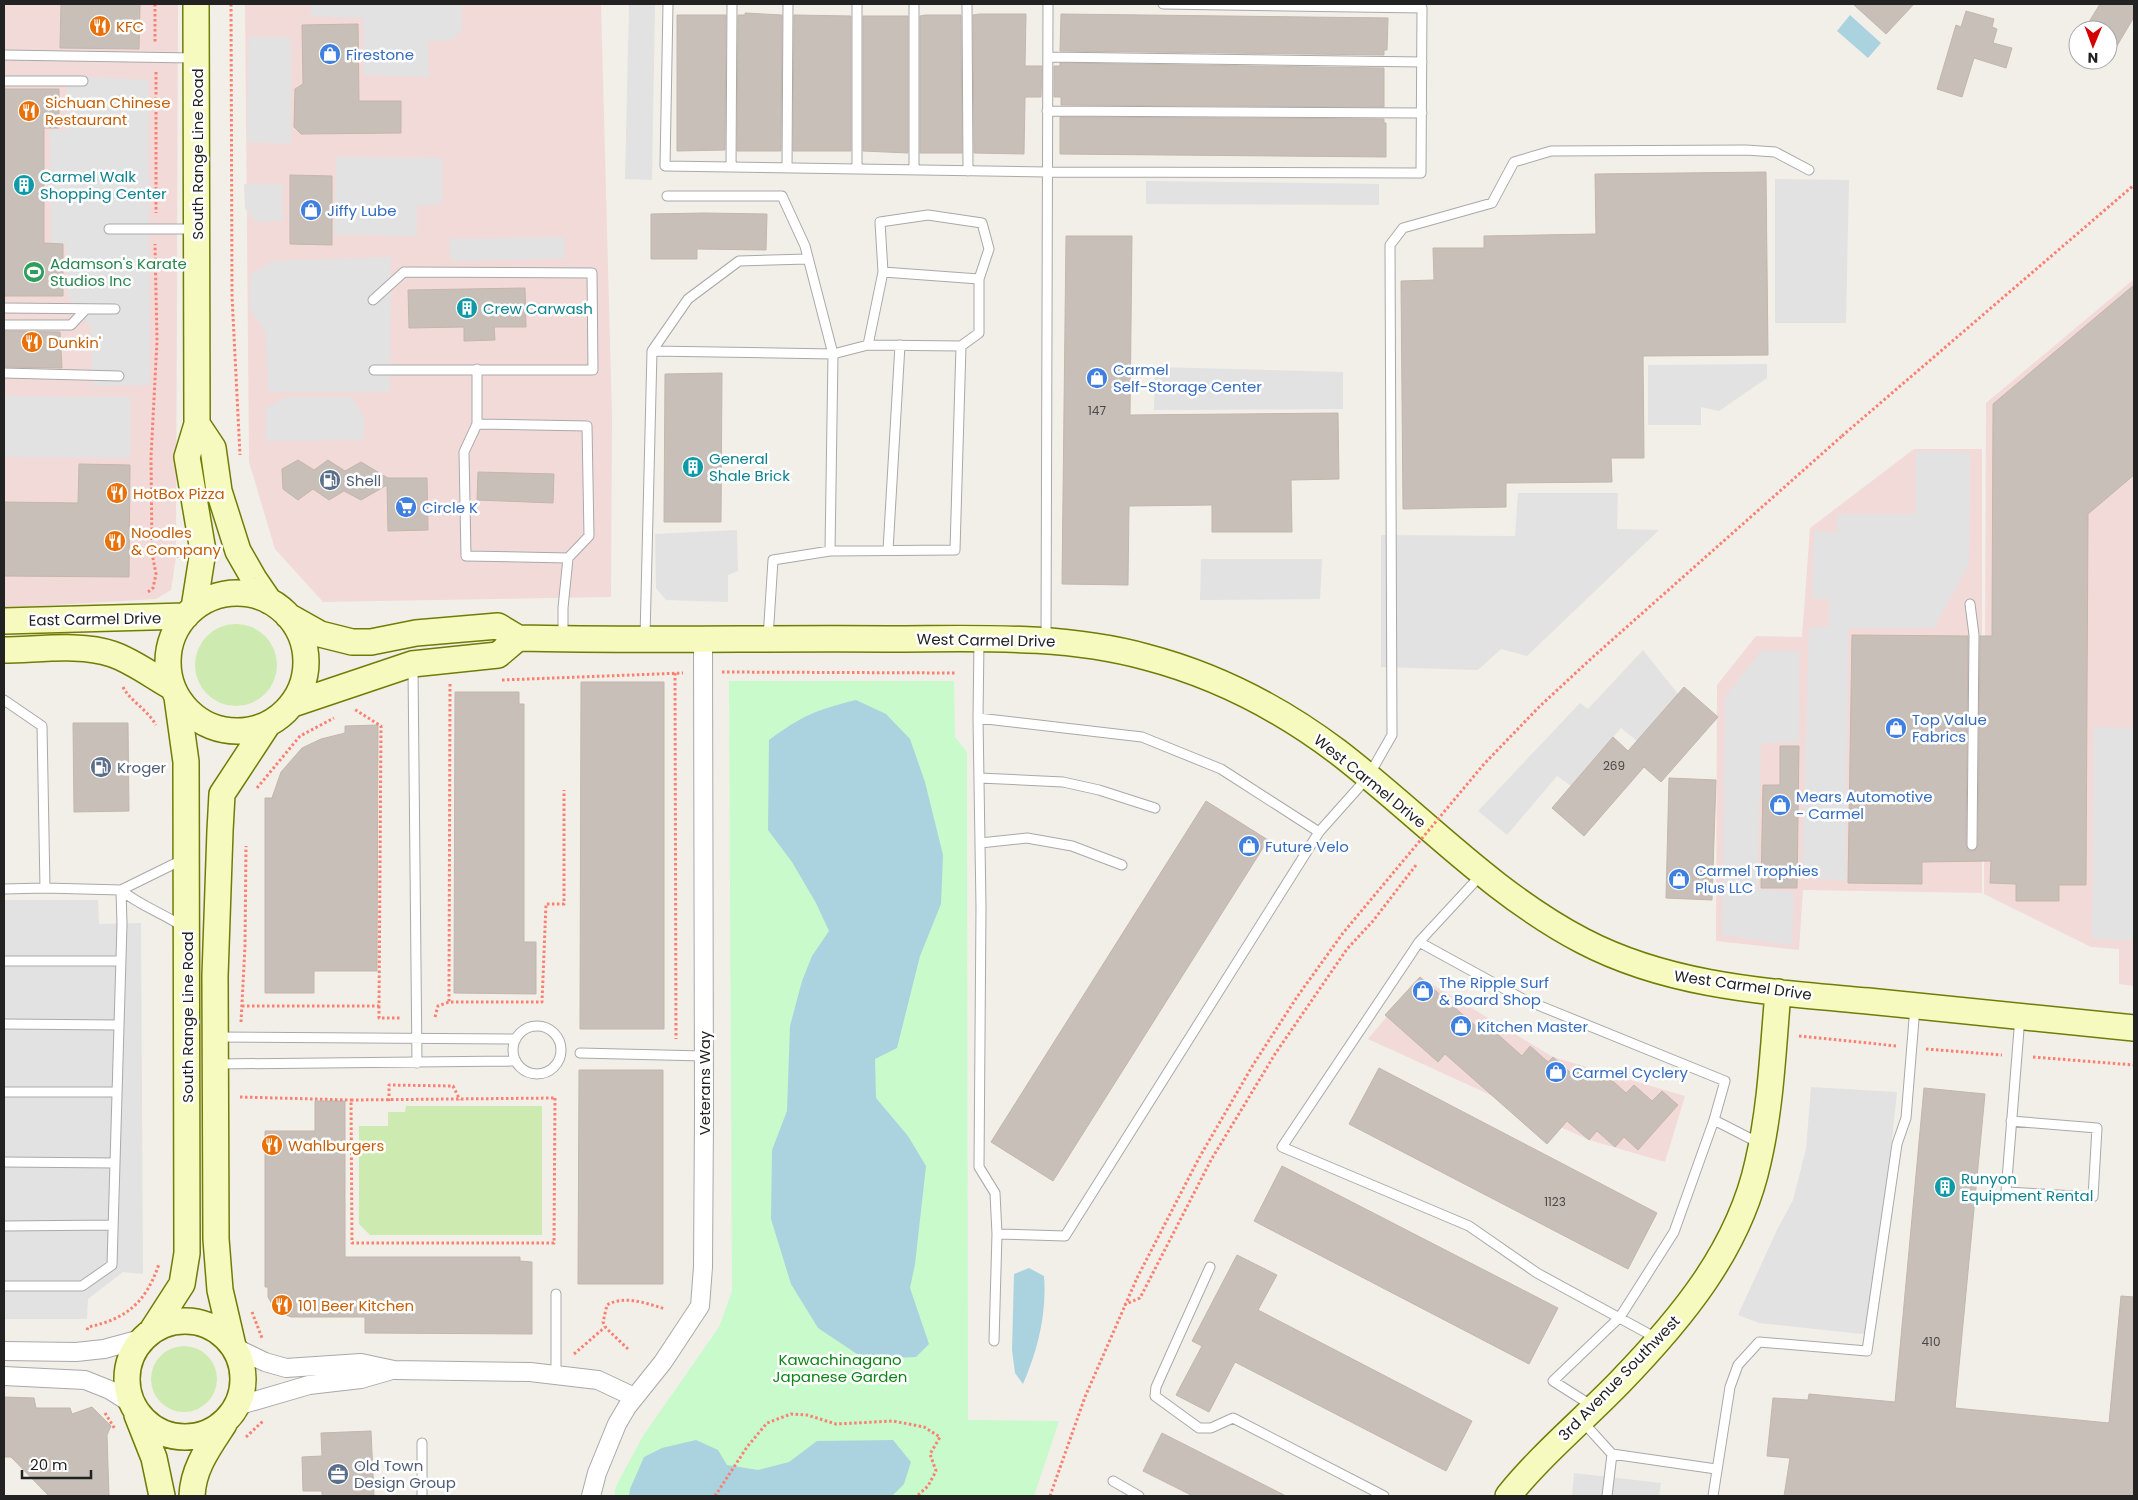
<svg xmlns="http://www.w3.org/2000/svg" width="2138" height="1500" font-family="Poppins,sans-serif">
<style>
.commercial{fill:#f2dad9}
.grass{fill:#cdebb0}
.park{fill:#c8facc}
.parking{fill:#e2e2e2}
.water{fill:#aad3df}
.building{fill:#c7bfb8;stroke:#c4b6ab}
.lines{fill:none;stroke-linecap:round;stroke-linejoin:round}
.lane-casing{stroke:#a9a9a9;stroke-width:11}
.street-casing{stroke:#a9a9a9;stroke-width:20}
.secondary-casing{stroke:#707d05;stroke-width:28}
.path{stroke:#fa8072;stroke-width:3;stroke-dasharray:2.5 2.5;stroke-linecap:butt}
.lane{stroke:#fff;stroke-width:9}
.street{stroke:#fff;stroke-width:18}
.secondary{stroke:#f7fabf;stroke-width:25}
.path-bridge{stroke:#fa8072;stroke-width:3;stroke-dasharray:2.5 2.5;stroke-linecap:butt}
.labels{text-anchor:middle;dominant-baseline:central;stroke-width:5;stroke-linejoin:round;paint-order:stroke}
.number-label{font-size:12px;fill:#4b4948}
.food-label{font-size:15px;fill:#c56008;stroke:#fff;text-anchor:start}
.shop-label{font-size:15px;fill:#366cbe;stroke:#fff;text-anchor:start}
.street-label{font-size:15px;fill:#222;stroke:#fff}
.culture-label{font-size:15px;fill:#0d838f;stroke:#fff;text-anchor:start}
.leisure-label{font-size:15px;fill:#27864d;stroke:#fff;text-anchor:start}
.service-label{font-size:15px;fill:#4e5e75;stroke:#fff;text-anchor:start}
.park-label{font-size:15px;fill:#0c8416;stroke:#fff}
</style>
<rect width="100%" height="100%" fill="#f2efe9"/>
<path class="commercial" d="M4,4H178L176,557L171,590L156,599L4,608Z
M245,4H601L612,417L611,597L323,602L275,549L249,462Z
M2134,279V986L2119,984V949L2091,947L1984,894L1986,403Z
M1914,449H1982V893L1803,890L1799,950L1716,941L1717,685L1756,636L1802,637L1810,528Z
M1420,977L1553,1057L1685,1096L1665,1162L1589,1140L1368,1039Z"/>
<path class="grass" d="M195 665a41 41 0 1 1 82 0a41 41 0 1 1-82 0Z
M406,1106H542V1235H370L359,1224V1126H388V1112H405Z
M151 1379a33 33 0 1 1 66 0a33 33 0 1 1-66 0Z"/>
<path class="park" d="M729,681H954L955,737L967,752L968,1420L1059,1421L1034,1496H614L616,1486L643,1436L719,1327L732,1291Z"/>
<path class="parking" d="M311,4H462V30L452,40L428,41L429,77L364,75L363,18L311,16Z
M629,4H655L652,180L625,179Z
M249,37H291V144L247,142Z
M67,76L148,80L150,385L93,386L91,328L68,296L66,244L51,243L50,130H67Z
M336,157L442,158V204L417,206V236L334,235Z
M1775,179L1849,180L1846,323H1775Z
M1146,181L1379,184V205L1146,204Z
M244,184H282V221L256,222L245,208Z
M564,237L565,259L451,261L449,239Z
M391,257L390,392H269L265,330L250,310V275L273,261Z
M1767,364V378L1719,411L1701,407V425H1648V365Z
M1155,367L1343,372V409L1154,410Z
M4,396L130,397V458L4,457Z
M286,397H352L364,418V440L266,441V408Z
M1916,451L1970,452L1969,564L1934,628H1848L1846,881L1802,877L1809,627H1829V599H1812L1814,530L1837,533L1838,514H1916Z
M1518,493H1618L1617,529L1659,530L1527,656L1501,649L1478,670L1381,667V535L1515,536Z
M737,530L738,571L728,575V602L666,600L656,588L655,534Z
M1201,559H1322L1320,599L1200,600Z
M1643,650L1678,694L1637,741L1621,728L1571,786L1557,776L1507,835L1478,811L1580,703L1588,709Z
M1761,651H1799V742L1761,743L1759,820L1758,889L1794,892L1792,945L1722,935L1725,697Z
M2094,727L2134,728V940L2092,939Z
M4,900H98L99,924L141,923L143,1274L123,1272L88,1299L87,1319H4Z
M1811,1087L1897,1092L1871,1335L1759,1323L1738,1315L1777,1230L1793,1200L1806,1149Z
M1574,1473L1661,1483L1659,1496H1572Z"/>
<path class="water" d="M1850,15L1881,43L1868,58L1837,31Z
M856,700L886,714L910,739L925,782L943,855L941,904L920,956L897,1048L875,1059L876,1098L908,1136L926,1166L915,1264L910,1288L929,1344L916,1357L891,1358L857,1354L818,1328L791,1284L771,1219L772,1150L787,1111L790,1026L802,981L812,956L829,931L816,903L792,862L768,830L769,740C803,715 816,710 856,700Z
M1029,1268L1044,1276C1047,1313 1038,1350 1023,1384L1015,1373L1012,1350L1014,1274Z
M696,1440L718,1450L727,1465L758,1470L789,1462L817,1441L893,1440L911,1462L904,1484L892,1496H629L630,1489L644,1457L662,1448Z"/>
<path class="building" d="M61,4H140L139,49L60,48Z
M1853,4H1914L1886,34Z
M2100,4H2134V17L2108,61V30H2084Z
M1966,11L1994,19L1992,27L1997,29L1993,43L2012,48L2006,68L1974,58L1962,97L1937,89L1956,25L1961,27Z
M745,13L782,15L781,151H737L738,15H745Z
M980,14H1026L1025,66H1042L1041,97H1025L1024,154L974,153L973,15Z
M1061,14L1388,18L1387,50H1384V55L1060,51Z
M677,15H726L725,150L677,151Z
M794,15L851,16V151H793Z
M925,15H961L962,153H920V16Z
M863,16H908V153L863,151Z
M358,24L359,101H401V133L301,134L294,127L295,89L303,84L302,25Z
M1060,63L1384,68V107L1061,105V97H1054V66H1060Z
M4,89H59V128H44V243L63,244V296H4Z
M1060,117L1384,119V123H1386V157L1060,154Z
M1766,172L1768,355L1643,356L1644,458H1611L1612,482L1506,483V507L1403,509L1401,281L1434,280L1433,248H1484V236L1596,234L1595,174Z
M290,175L332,176V245L290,244Z
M704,213L767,214L766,250L697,249V259H651V214Z
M1066,236H1132L1130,415L1338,413L1339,479L1291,480L1292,532H1212V505L1129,506L1128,585L1062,584Z
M2134,285V475L2088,514L2086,885H2059V901H2016V884L1990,883L1991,861L1922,862V884L1848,883L1852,635L1968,636L1966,845L1969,851L1975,850L1978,845L1980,636H1992L1993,404Z
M525,288L526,327H494L495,340L464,341V327L409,328L408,290Z
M4,331L60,332L62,368L4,367Z
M722,373L721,522H664L665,374Z
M298,460L314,470L328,460L345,471L361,462L388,478H427L428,530L388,531L387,485L361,500L344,491L329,500L313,489L298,500L283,489L282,469Z
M79,464L130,465L129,577L4,576V502L78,503Z
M478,472L554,474L553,503L477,500Z
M581,682H664V1029H580Z
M1684,687L1718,717L1661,782L1644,767L1584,836L1552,808L1613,737L1628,751Z
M455,692H519V704H524V942H536V994L454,993Z
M73,723H128L129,811L74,812Z
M378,725L377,971H314V993H265V798H272L281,772L302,748L321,739L345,733V726Z
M1780,746H1799L1797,888H1761L1763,785H1780Z
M1669,778L1716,780L1712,900L1666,898Z
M1206,801L1268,840L1053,1181L991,1142Z
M1420,977L1478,1028L1484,1022L1522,1056L1530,1046L1548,1062L1553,1057L1571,1073L1579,1065L1598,1082L1605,1074L1626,1093L1634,1085L1652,1101L1662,1091L1678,1105L1638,1150L1624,1137L1615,1147L1597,1131L1589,1140L1567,1121L1547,1144L1445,1054L1438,1062L1385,1015Z
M1379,1068L1657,1213L1628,1269L1349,1124Z
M579,1070H663V1284H578Z
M1924,1088L1985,1094L1955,1408L2109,1423L2121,1296L2134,1297V1496H1784L1790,1458L1767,1456L1773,1398L1808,1400L1809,1394L1895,1402Z
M315,1101H345V1257H520V1261L532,1262V1334L365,1333V1317H291L276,1311L268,1297V1287H265V1131H315Z
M1282,1166L1558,1308L1529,1364L1254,1221Z
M1237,1255L1277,1275L1258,1310L1472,1421L1446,1471L1235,1362L1209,1412L1176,1395L1202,1346L1192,1341Z
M4,1397L34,1398L36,1408H70L72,1414L92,1407L111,1426L107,1435L109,1496H49L11,1457H4Z
M371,1431L374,1496H322V1491H303L302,1457L322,1456L321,1433Z
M1162,1433L1286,1496H1193L1143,1471Z"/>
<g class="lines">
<g class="lane-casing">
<path id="lane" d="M668,4L665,166L1047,172L1421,173L1422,8L1163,4
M967,4L968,171
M4,55L193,58
M1048,57L1422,62
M4,81H83
M1047,111L1422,113
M731,167L732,4
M787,168L788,4
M857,169V4
M914,170V4
M667,196H782L805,246L833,354L868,345L961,346L955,550L830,551
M109,229H194
M883,272L979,279
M373,300L404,272L592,273L593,370H374
M4,308L115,309
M4,325H71L86,309
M868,345L883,272L880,222L928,215L982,223L989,249L979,279V333L961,346
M652,351L688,299L739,261L808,259
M477,369V424L464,452L466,556L568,558
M4,373L119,376
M477,424L587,426L589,536L568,558L563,608V639
M888,550L900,345
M1970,604L1974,635L1972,845
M645,637L652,351L833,354L830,551L773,560L768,638
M979,640L978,718L1142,737L1221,769L1319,832
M1046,640L1048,4
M413,667L417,1063
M4,700L42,726L45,888L121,890L184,859
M978,718L981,907L979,1167L995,1193L997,1234
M979,778L1063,782L1099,790L1155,808
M980,843L1027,838L1072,846L1122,865
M4,889L45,888
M121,890C140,906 163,913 183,927
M1419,942L1481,875
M4,961H121
M4,1024L119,1025
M513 1050a24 24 0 1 1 48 0a24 24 0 1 1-48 0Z
M216,1037L516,1039
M580,1053L704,1056
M218,1064L516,1061
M4,1092H117
M2011,1121L2097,1128L2093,1197L2006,1192L2020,1017
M4,1162L115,1163
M4,1226L113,1225
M1210,1267L1156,1387L1155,1396L1199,1428H1211L1233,1418L1384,1496
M4,1286H82L112,1265L122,924L121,890
M1658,1339L1537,1273L1469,1226L1282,1147L1419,942L1523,999L1725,1081L1714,1120L1759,1143
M994,1341L997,1234L1065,1236L1319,832L1368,777L1392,735L1390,245L1403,228L1492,203L1514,162L1551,151L1746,150L1775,152L1809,170
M556,1375V1294
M1594,1407L1553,1381L1620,1317L1674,1232L1714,1120
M1582,1421L1612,1454
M1113,1481L1139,1496
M422,1496V1443
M1607,1496L1612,1454L1716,1469
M1713,1496L1730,1387L1738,1365L1759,1342L1867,1351L1897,1144L1906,1118L1915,1007"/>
</g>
<g class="street-casing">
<path id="street" d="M234,1347L265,1362L286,1368L361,1363L394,1370L530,1372L598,1380L634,1397
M4,1351L76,1352L104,1349L141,1339
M4,1376L85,1380L110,1390L132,1404
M237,1406L309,1385L361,1379L392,1370
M591,1496L597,1473L617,1424L627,1407L663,1362L700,1306L703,1267L704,1115L703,639"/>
</g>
<g class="secondary-casing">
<path id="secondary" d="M197,424L213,448L219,491L238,551L254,579L269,601
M168 662a69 69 0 1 1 138 0a69 69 0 1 1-138 0Z
M194,608L203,551L187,457L197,424L196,4
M288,616L320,634L352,642H371L416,633L498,626L518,638C641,641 765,638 889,639C974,639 1062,634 1146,657C1215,675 1281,709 1338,752C1420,815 1491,893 1583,941C1671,987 1771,992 1868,1001C1957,1010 2046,1019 2134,1028
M4,621L186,616
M4,650C36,650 81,643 112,654C133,661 152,676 172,687
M293,704L412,664L498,655L518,638
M127 1379a58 58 0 1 1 116 0a58 58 0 1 1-116 0Z
M153,1329L182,1284L187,1253L186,762L177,697
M233,1346L220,1290L216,1239L215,976L220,831L222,794L268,724
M137,1415L154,1458L162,1496
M192,1496C193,1468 209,1447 224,1424
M1508,1496C1541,1455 1582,1421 1619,1383C1680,1320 1739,1250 1758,1162C1771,1106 1773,1049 1778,992"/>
</g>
<path class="path" d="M155,4V43
M231,4L232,296L240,455
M156,72V213
M1842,436L2134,185
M152,553L179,556
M148,592L153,588L156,574L152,553L151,457L157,341L155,244
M722,672L956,673
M675,673L676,1039
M502,680L683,673
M450,684L449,1002H542L546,904H564V790
M123,687C130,701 147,709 156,725
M257,788L300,736L334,718
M242,1006H379L381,726L354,709
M379,1006V1018H400
M435,1017L438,1006L449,1002
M241,1022L245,946L246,846
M1799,1036L1897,1046
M1926,1049L2002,1055
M2033,1057L2134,1065
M240,1097L351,1100
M555,1098L554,1243H352L351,1100Z
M389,1101V1085L453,1086L460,1100
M1124,1305L1140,1298L1211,1160L1275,1054L1347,949L1373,921L1416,865
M252,1312L262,1338
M87,1330L88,1327C127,1319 146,1302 159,1264
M628,1349L606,1328L603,1322L607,1305C624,1295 646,1303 665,1309
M574,1354L605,1327
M105,1413L115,1429
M246,1437L263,1421
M715,1496L747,1447L767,1423L791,1414L807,1415L836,1424L893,1421L924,1427L940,1437L930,1454L936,1471L928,1486L917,1496
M1050,1496L1085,1397L1137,1278"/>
<use href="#lane" class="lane"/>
<use href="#street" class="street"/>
<use href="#secondary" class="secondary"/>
<path class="path-bridge" d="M1137,1278L1199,1158L1253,1065L1297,997L1343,933L1484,764L1540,706L1594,656L1842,436"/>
</g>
<defs>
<g id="restaurant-disc" transform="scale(1.125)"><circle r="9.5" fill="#e8710a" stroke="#fff"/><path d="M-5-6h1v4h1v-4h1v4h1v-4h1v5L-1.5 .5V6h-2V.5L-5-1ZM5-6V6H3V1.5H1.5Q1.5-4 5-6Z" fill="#fff"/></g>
<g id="shop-disc" transform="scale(1.125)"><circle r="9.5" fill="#3f7fe0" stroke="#fff"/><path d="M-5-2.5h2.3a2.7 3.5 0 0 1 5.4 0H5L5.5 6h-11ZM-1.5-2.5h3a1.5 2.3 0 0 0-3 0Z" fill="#fff"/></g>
<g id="building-disc" transform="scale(1.125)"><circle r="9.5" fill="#0f9aa8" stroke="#fff"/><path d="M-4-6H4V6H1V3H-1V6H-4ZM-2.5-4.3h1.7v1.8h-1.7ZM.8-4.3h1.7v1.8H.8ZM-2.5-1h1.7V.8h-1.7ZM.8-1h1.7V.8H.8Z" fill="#fff"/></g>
<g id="stadium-disc" transform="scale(1.125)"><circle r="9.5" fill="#2e9e5b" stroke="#fff"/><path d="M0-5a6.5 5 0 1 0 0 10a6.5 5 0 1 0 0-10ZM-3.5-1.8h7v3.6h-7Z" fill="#fff"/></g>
<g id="fuel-disc" transform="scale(1.125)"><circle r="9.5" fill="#5c6f8a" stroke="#fff"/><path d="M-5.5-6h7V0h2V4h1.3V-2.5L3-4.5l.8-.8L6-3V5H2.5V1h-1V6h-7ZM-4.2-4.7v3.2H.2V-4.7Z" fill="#fff"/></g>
<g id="supermarket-disc" transform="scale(1.125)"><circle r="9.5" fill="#3f7fe0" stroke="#fff"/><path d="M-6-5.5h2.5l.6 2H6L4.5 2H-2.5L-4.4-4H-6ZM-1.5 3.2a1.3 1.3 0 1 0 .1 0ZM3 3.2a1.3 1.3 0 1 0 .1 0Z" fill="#fff"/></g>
<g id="office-disc" transform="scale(1.125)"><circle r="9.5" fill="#5c6f8a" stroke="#fff"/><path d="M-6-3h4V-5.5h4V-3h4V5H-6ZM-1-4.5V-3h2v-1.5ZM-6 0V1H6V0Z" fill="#fff"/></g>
</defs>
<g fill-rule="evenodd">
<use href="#restaurant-disc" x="100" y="26"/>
<use href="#shop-disc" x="330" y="54"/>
<use href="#restaurant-disc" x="29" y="111"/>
<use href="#building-disc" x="24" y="185"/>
<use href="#shop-disc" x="311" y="210"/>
<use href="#stadium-disc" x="34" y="272"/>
<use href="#building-disc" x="467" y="308"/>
<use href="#restaurant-disc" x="32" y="342"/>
<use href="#shop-disc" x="1097" y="378"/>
<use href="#building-disc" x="693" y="467"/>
<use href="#fuel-disc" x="330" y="480"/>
<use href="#restaurant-disc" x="117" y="493"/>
<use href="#supermarket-disc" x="406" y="507"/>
<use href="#restaurant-disc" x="115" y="541"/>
<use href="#shop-disc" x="1896" y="728"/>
<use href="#fuel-disc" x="101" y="767"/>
<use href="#shop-disc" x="1780" y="805"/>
<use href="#shop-disc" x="1249" y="846"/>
<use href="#shop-disc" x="1679" y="879"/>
<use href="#shop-disc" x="1423" y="991"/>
<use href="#shop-disc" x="1461" y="1026"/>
<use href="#shop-disc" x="1556" y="1072"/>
<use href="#restaurant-disc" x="272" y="1145"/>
<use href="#building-disc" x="1945" y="1187"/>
<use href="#restaurant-disc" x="282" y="1305"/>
<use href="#office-disc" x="338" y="1474"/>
</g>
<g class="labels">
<g class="number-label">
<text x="1097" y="410">147</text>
<text x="1614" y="765">269</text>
<text x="1555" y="1201">1123</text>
<text x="1931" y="1341">410</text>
</g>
<g class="food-label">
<text x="116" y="26">KFC</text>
<text x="45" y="102">Sichuan Chinese<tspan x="45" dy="17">Restaurant</tspan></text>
<text x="48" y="342">Dunkin'</text>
<text x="133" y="493">HotBox Pizza</text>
<text x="131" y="532">Noodles<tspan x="131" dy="17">&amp; Company</tspan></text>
<text x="288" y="1145">Wahlburgers</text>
<text x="298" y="1305">101 Beer Kitchen</text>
</g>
<g class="shop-label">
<text x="346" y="54">Firestone</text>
<text x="327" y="210">Jiffy Lube</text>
<text x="1113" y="369">Carmel<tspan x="1113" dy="17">Self-Storage Center</tspan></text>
<text x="422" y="507">Circle K</text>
<text x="1912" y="719">Top Value<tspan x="1912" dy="17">Fabrics</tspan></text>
<text x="1796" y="796">Mears Automotive<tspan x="1796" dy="17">- Carmel</tspan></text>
<text x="1265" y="846">Future Velo</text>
<text x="1695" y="870">Carmel Trophies<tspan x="1695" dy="17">Plus LLC</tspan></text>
<text x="1439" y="982">The Ripple Surf<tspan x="1439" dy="17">&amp; Board Shop</tspan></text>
<text x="1477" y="1026">Kitchen Master</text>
<text x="1572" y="1072">Carmel Cyclery</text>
</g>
<g class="street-label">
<text transform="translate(197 154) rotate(-90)">South Range Line Road</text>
<text transform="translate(95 619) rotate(-1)">East Carmel Drive</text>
<text transform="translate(986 640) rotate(1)">West Carmel Drive</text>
<text transform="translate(1370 781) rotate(39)">West Carmel Drive</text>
<text transform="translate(1743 985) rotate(8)">West Carmel Drive</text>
<text transform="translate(187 1017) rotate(-90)">South Range Line Road</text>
<text transform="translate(704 1083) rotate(-90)">Veterans Way</text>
<text transform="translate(1619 1378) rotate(-46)">3rd Avenue Southwest</text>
</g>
<g class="culture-label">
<text x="40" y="176">Carmel Walk<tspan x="40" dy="17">Shopping Center</tspan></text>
<text x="483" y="308">Crew Carwash</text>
<text x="709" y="458">General<tspan x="709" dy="17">Shale Brick</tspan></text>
<text x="1961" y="1178">Runyon<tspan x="1961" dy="17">Equipment Rental</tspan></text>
</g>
<g class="leisure-label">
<text x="50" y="263">Adamson's Karate<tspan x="50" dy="17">Studios Inc</tspan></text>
</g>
<g class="service-label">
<text x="346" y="480">Shell</text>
<text x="117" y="767">Kroger</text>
<text x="354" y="1465">Old Town<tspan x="354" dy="17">Design Group</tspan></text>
</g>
<g class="park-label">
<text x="840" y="1359">Kawachinagano<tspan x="840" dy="17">Japanese Garden</tspan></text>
</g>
</g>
<rect width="2138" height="1500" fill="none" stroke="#222222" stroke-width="10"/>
<g transform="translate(2093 45) rotate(181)"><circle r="24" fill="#ffffff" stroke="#a7a7a7"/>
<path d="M0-4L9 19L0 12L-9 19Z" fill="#d40000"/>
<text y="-8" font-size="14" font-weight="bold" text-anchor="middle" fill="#222222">N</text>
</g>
<path d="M22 1470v8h69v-8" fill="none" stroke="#222222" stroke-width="2.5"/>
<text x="30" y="1470" font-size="15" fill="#222222" stroke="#ffffff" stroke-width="4" paint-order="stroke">20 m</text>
</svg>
